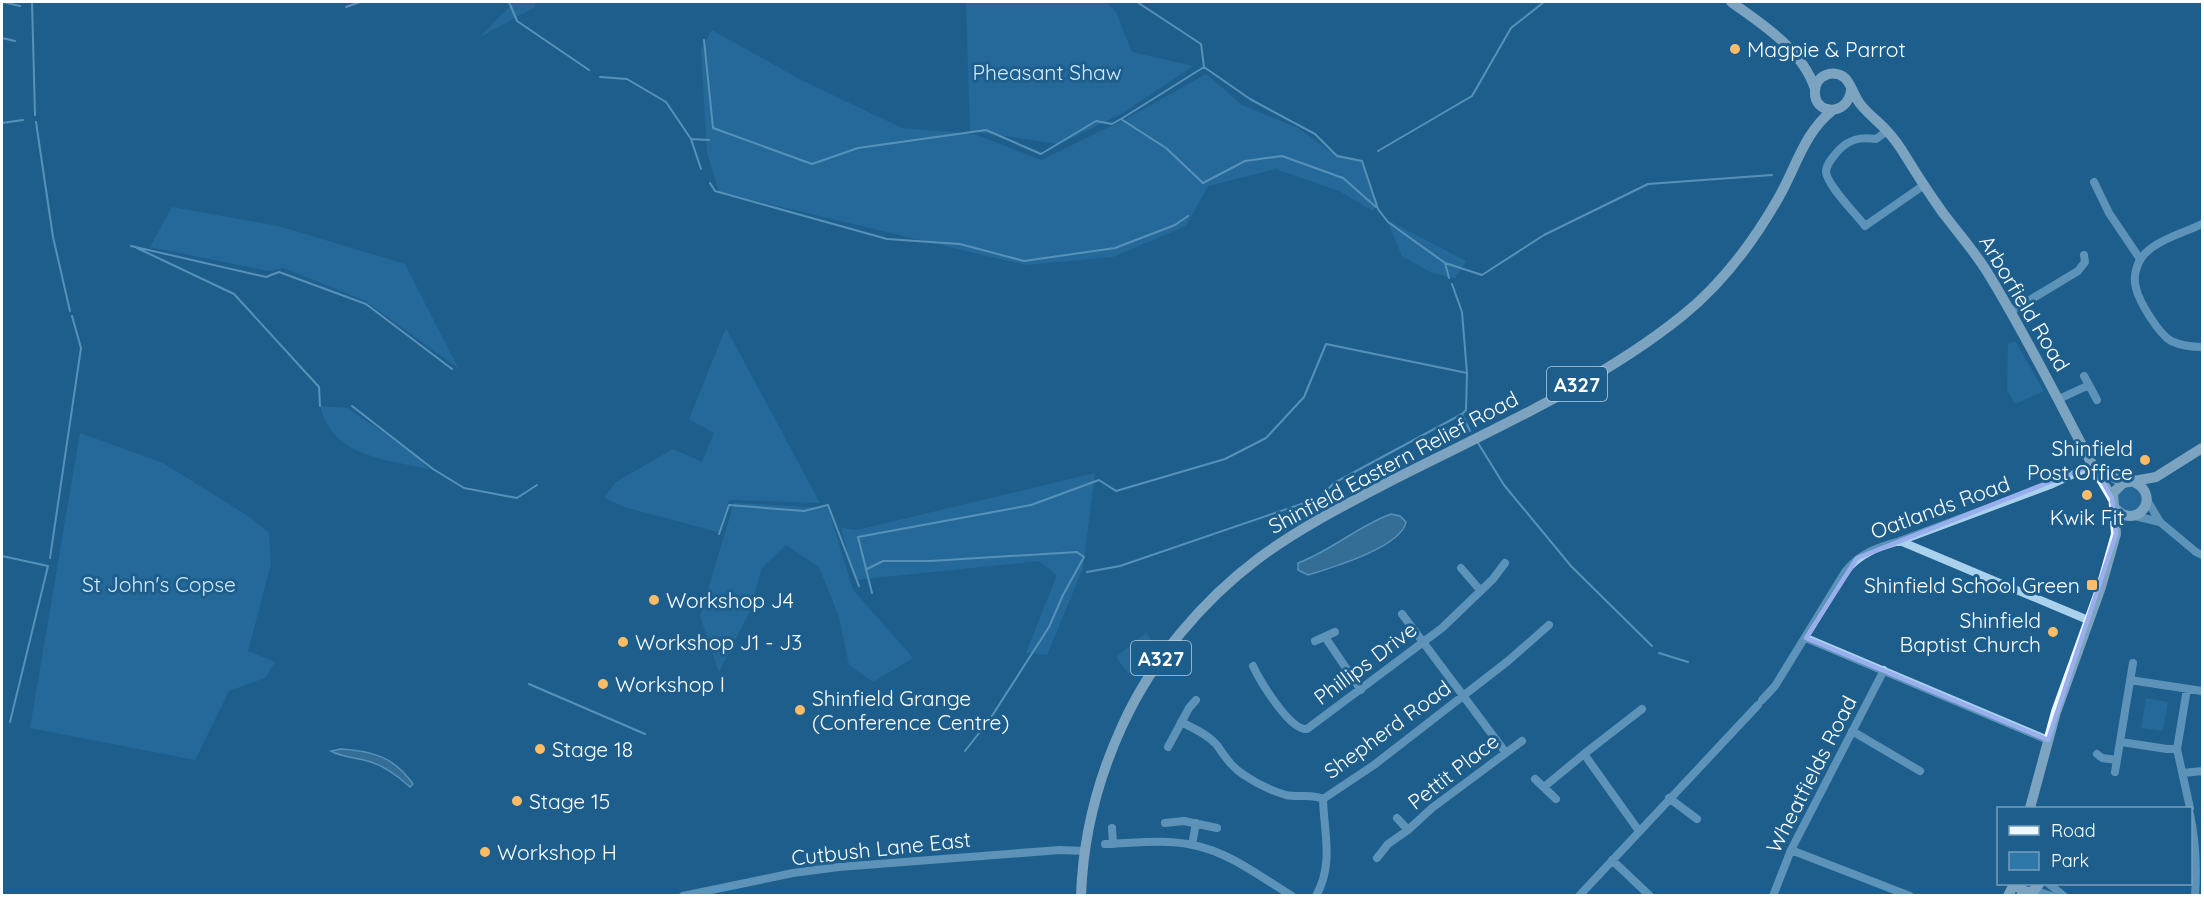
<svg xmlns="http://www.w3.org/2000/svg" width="2204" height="897" font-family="Quicksand,sans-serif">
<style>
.green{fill:#2d77a9}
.water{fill:#507f9f;stroke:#9dcfef;stroke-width:1.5}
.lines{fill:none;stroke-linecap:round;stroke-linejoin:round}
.stream{stroke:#9dcfef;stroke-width:2}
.minor{stroke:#aad2ed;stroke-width:8}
.major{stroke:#f0f8ff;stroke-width:10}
.marked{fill:none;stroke:#99afed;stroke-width:4.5;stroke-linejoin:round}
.poi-dot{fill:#fcbc68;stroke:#1d5e8d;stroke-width:2}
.labels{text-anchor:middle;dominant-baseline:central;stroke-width:6;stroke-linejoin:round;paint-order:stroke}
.shield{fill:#1d5e8d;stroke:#bbcfdd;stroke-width:1.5}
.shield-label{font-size:20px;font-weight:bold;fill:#fff}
.poi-label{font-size:21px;fill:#fff;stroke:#1d5e8d;text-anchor:start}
.park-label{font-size:21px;fill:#d0e9f9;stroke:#1d5e8d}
.street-label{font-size:21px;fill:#fff;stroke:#1d5e8d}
</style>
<rect width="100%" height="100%" fill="#1d5e8d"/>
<path class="green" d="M514,2H536L535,7L480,37Z
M966,2H1107L1116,12L1132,52L1193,66L1123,113L1059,144L970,131Z
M712,30L801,80L902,128L974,134L1041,160L1124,120L1206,74L1242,105L1298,128L1331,152L1361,162L1377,202L1373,211L1339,191L1276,169L1208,186L1186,226L1113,257L1025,265L719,192L707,152L701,49Z
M172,207L278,226L405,264L458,368L364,300L283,268L269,271L150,247Z
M1387,220L1466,261L1455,278L1432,273L1402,256Z
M726,328L820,503L729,500L718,532L628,508L604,498L616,482L673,449L702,462L714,433L689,419Z
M2015,341L2044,391L2015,404L2007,390L2008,344Z
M320,406L347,408L418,456L428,469C385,459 333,457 320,406Z
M80,433L163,463L248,516L269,533L271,564L248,651L275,662L265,678L229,691L195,760L30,728Z
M1095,473L1083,568L1047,655L1026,653L1057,575L1039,561L855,580L841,528L857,530Z
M2134,486L2142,494V505L2132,512L2120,508L2117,496L2125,487Z
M734,503L828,508L853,590L913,658L873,682L849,665L839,617L819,567L786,545L762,568L749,613L719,672L700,616Z
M1146,633L1155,645L1129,674L1116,657Z
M2146,698L2168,702L2163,731L2141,728Z"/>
<path class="water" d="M1391,514L1400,516L1406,522C1402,547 1331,568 1308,575L1298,570V563C1331,551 1358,526 1391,514Z
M341,749C373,751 394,757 413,784L410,787C396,774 382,764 364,760C353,757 341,757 331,751Z"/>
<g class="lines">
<path class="stream" d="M3,2L20,6
M32,2L35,115
M509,2L517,21L589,70
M1137,2L1201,44L1204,67L1250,99L1315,134L1337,156L1362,161L1378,209L1388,222L1445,263L1482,275L1544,235L1648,184L1772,175
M346,7L360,2
M2,38L15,41
M704,40L713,128L812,164L858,148L986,130L1041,154L1096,121L1112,124L1121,119L1204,67
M600,77L627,79L666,102L691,139L701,169
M1121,119L1166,148L1203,183L1245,161L1282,156L1343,178L1376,207
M36,122L53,237L70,311
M2,123L23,120
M691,139L709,140
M1378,151L1472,96L1511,28L1544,2
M710,183L715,191L887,239L960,244L1024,261L1115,248L1175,225L1188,216
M131,246L266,277L279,272L366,304L452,369
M137,248L234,294L319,387L320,406
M1445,263L1449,278
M1467,373L1466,410L1462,414L1470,431
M352,406L433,469L464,488L517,498L537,485
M1478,443L1504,485L1571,566L1652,646
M719,534L729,505L804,511L828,505L859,586
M2,556L48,566L10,722
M50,558L81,348L72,316
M867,569L883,561H930L1077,552L1084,557L1063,595L1049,627L990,719L965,751
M1087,572L1120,566L1319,498L1334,483L1462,414
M872,593L858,537L1031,505L1099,480L1116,491L1225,459L1266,438L1304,397L1326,344L1467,373L1462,312L1452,284
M1659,653L1688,662
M529,684L645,734"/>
<path class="minor" d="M1887,131L1876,139C1860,137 1849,139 1838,151C1833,157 1826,164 1826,172C1827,185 1856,214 1865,226L1924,185
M2094,182L2109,213L2140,259
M2202,224C2184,233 2155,240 2142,257C2136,265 2133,278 2136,288C2139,302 2159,334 2171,341C2182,346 2191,347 2202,347
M2010,312L2078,271L2085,262L2084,255
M2089,385L2097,400
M2059,399L2089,385L2084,376
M2147,500L2160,522L2196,552L2202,555
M2135,516L2160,522
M1900,541L2088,620
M1461,568L1480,590
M1402,614L1506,753
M1325,637L1361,690
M1806,638L2048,740
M1315,641L1335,632
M1253,666C1260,681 1290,731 1307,729L1442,628L1493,579L1505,563
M2130,680L2202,691
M2187,689L2177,749L2190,808
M1762,700L1775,686L1845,572C1860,553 1878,547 1900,541L2050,485L2093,465
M1181,722C1193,728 1207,734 1216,744C1225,756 1231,767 1244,775C1256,783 1272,791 1286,795C1298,798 1312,793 1323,799
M1852,731L1920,771
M2121,742L2167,749H2177
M1168,747L1189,708L1196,700
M1584,754L1642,709
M2097,754L2102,758L2117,760
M2115,772L2133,663
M2183,773L2202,771
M1535,779L1556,799
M1544,787L1584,754L1639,831
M1669,798L1697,819
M1323,799L1374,765L1508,661L1549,625
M2190,814C2196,842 2197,867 2195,896
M1397,818L1408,830
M1165,823L1184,821L1217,828
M1112,828L1113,844
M1105,844C1135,843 1164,839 1193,845C1229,852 1261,877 1292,896
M1192,845L1196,823
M1791,850L1910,896
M1377,858L1388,844L1408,830L1432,808L1522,741
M1612,860L1650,896
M2049,884L2064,896
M2034,890L2051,896
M683,896L793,873L839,867L1060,850L1084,851
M1316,896C1334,864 1324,833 1323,799
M1579,896L1758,705
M1773,896L1791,850L1884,670"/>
<path class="major" d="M1731,2C1763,24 1803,51 1815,89
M1851,90C1848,117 1813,115 1815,91C1815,76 1833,68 1845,78C1852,85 1854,97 1861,105C1869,115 1879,122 1887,131C1895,139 1902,150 1908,160C1919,178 1931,196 1943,213C1959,234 1976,253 1989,275C2024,332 2054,392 2085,451C2093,467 2103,482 2112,498
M2096,467L2123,483
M2115,508C2136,532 2163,496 2134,482
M2030,808L2056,712L2101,587L2116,534L2113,493L2123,483L2156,477L2202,448
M2016,884L2019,888L2027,892
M1081,896C1083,835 1097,780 1123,724C1153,659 1202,601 1259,558C1298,529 1341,507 1383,485C1482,434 1595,386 1682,316C1722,284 1754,241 1779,197C1796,167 1805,131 1833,110
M2008,896L2014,884
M2021,896L2034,890L2039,884"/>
</g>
<path d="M0 0H2204V897H0ZM2093,465L2112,498L2116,534L2048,740L1806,638L1857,558Z" fill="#1d5e8d" fill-opacity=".55" fill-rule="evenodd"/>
<path class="marked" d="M2093,465L2112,498L2116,534L2048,740L1806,638L1857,558Z"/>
<g class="poi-dot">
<circle cx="1735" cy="49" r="6"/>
<circle cx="2145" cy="460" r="6"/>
<circle cx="2087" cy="495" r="6"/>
<rect x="2086" y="579" width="12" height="12" rx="3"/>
<circle cx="654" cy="600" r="6"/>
<circle cx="2053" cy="632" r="6"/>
<circle cx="623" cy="642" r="6"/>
<circle cx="603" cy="684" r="6"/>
<circle cx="800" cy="710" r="6"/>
<circle cx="540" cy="749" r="6"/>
<circle cx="517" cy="801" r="6"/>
<circle cx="485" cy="852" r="6"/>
</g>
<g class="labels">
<g class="shield">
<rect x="1547" y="367" width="60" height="34" rx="4.5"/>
<rect x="1131" y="641" width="60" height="34" rx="4.5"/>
</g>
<g class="shield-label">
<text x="1577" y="384">A327</text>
<text x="1161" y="658">A327</text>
</g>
<g class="poi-label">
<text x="1747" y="49">Magpie &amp; Parrot</text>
<text x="2133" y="448" text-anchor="end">Shinfield<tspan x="2133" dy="24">Post Office</tspan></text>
<text x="2087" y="517" text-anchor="middle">Kwik Fit</text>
<text x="2080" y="585" text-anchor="end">Shinfield School Green</text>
<text x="666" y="600">Workshop J4</text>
<text x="2041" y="620" text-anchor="end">Shinfield<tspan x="2041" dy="24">Baptist Church</tspan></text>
<text x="635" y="642">Workshop J1 - J3</text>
<text x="615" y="684">Workshop I</text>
<text x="812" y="698">Shinfield Grange<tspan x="812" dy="24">(Conference Centre)</tspan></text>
<text x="552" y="749">Stage 18</text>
<text x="529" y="801">Stage 15</text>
<text x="497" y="852">Workshop H</text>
</g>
<g class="park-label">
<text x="1047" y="72">Pheasant Shaw</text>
<text x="159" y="584">St John's Copse</text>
</g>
<g class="street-label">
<text transform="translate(2025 303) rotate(59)">Arborfield Road</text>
<text transform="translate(1393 462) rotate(-28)">Shinfield Eastern Relief Road</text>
<text transform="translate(1940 507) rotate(-20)">Oatlands Road</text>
<text transform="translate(1365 663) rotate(-37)">Phillips Drive</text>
<text transform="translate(1387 729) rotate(-36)">Shepherd Road</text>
<text transform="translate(1453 771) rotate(-38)">Pettit Place</text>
<text transform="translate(1811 774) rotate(-63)">Wheatfields Road</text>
<text transform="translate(881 848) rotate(-6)">Cutbush Lane East</text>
</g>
</g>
<rect width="2204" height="897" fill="none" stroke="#ffffff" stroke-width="6"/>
<rect x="1997" y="807" width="195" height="78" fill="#1d5e8d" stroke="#779ebb" stroke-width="1.5"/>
<rect x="2009" y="826" width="30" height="9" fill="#f0f8ff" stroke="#779ebb" stroke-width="1.5"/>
<text x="2051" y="837" font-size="18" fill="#ffffff">Road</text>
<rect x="2009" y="852" width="30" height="18" fill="#2d77a9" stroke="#779ebb" stroke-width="1.5"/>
<text x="2051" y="867" font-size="18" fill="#ffffff">Park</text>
</svg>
